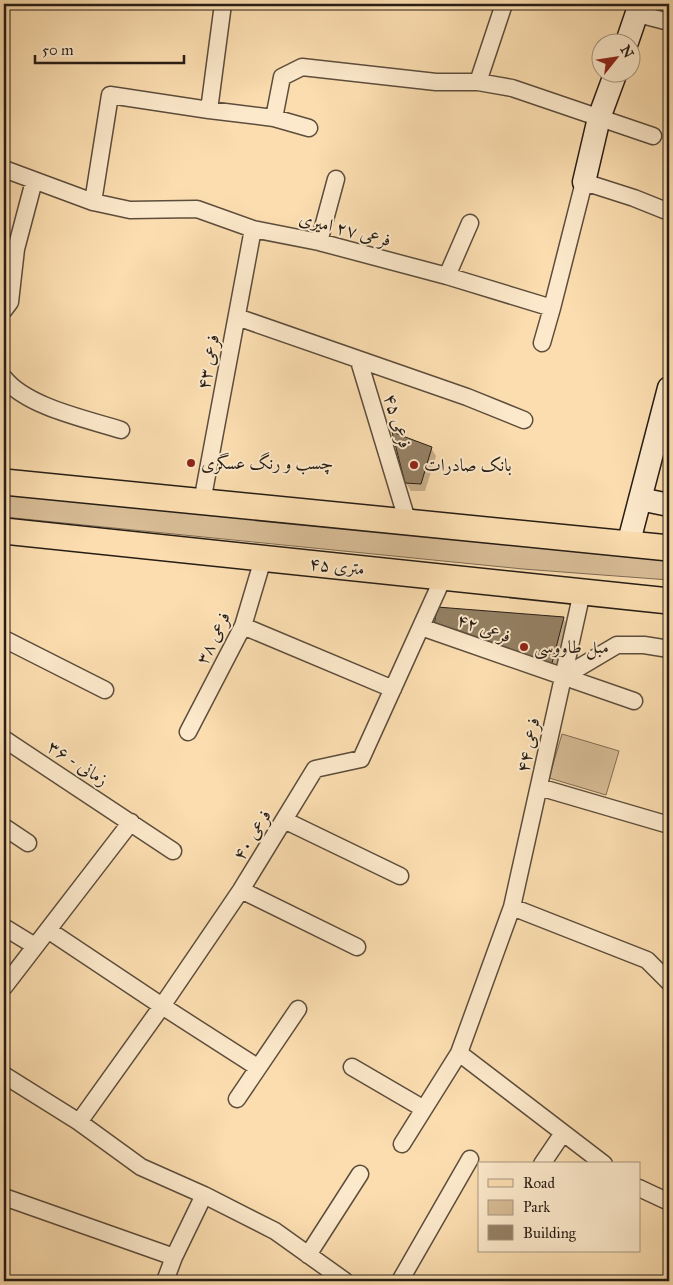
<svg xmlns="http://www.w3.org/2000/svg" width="673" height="1285" font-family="'IM FELL Great Primer',Amiri,serif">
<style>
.green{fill:#d7bc95;stroke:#7f6c55}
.shadow{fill:#0003}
.building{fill:#958165;stroke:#271d15}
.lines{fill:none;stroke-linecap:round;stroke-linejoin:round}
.street-casing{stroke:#5c4d3c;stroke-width:19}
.secondary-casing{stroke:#271d15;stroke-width:25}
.primary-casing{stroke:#271d15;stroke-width:28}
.street{stroke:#fce9cb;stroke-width:16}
.secondary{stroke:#fce9cb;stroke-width:22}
.primary{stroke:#fbddaf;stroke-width:25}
.poi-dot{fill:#8f2418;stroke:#fce9cb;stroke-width:2}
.labels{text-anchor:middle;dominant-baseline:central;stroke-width:4;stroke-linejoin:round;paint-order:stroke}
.street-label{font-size:18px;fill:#271d15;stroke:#fce9cb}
.poi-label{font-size:18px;fill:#271d15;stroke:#fce9cb;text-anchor:start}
</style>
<rect width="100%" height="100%" fill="#fbddaf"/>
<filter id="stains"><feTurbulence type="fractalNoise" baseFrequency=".004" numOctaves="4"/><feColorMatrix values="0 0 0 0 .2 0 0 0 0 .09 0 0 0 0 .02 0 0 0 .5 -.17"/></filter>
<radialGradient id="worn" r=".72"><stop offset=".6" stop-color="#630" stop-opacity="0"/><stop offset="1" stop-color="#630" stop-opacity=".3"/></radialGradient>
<path class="green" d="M4,492L200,514L669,561V580L523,569L4,517Z
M562,734L619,751L606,795L549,778Z"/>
<path class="shadow" d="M431,448L436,456L425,491H411L406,483Z
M563,618L570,629L558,679L442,637Z"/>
<path class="building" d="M392,432L432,447L421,484L405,483Z
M437,607L564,617L551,667L434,626Z"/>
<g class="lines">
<g class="street-casing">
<path id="street" d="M638,14L669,22
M478,82L504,4
M209,110L223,4
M274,118L282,77L302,67L436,82H478L512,88L653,136
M4,169L93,202L130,210L197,209L253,229L319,242L447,276L552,308L584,182L634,198L669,212
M93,202L110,95L209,110L274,118L309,128
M319,242L336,179
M447,276L470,223
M4,310L10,302L16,249L34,181
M237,317L467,397L524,420
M542,343L552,308
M359,361L408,523
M4,378C27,407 87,419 121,430
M202,502L253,229
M243,626L393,689
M421,627L634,701
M4,639L105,690
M563,677L617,645H644L669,649
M188,732L243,626L263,559
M4,739L173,851
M539,787L669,825
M284,820L400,876
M4,827L28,843
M241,890L357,947
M512,907L647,960L669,982
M4,927L35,946
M48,930L162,1006L257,1067
M4,987L131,822
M459,1053L604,1164
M352,1067L424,1109
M4,1075L79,1122L141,1167L204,1195L275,1231L345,1281
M237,1099L298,1009
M79,1122L162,1006L241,890L315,769L361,759L443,578
M402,1144L459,1053L512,907L582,592
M542,1164L563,1133
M639,1188L669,1202
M4,1197L174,1257
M308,1255L360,1174
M165,1281L174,1257L204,1195
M400,1281L470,1159"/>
</g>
<g class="secondary-casing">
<path id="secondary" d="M627,42L640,4
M584,182L599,118L616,72
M640,499L669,505
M628,545L669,388"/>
</g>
<g class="primary-casing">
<path id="primary" d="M4,482L669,548
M4,531L669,601"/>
</g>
<use href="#street" class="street"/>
<use href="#secondary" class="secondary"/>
<use href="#primary" class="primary"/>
</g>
<g class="poi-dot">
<circle cx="191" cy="463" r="5"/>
<circle cx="414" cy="465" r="5"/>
<circle cx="524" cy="647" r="5"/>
</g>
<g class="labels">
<g class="street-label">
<text transform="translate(345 229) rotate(14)">فرعی ۲۷ امیری</text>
<text transform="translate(208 362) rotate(-79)">فرعی ۴۳</text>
<text transform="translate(398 421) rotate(73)">فرعی ۴۵</text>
<text transform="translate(337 566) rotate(6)">۴۵ متری</text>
<text transform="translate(484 628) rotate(19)">فرعی ۴۲</text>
<text transform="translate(213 638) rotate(-64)">فرعی ۳۸</text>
<text transform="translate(528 745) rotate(-78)">فرعی ۴۴</text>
<text transform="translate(78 763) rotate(33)">۳۶ - زمانی</text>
<text transform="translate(252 835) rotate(-58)">فرعی ۴۰</text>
</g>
<g class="poi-label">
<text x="201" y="463">چسب و رنگ عسگری</text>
<text x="424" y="465">بانک صادرات</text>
<text x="534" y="647">مبل طاووسی</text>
</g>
</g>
<rect width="673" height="1285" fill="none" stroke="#fbddaf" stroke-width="20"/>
<rect x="5" y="5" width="663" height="1275" fill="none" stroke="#271d15" stroke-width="2.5"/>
<rect x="10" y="10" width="653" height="1265" fill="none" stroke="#271d15"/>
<rect x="478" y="1162" width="162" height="90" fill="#fce9cb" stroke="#a79782"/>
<rect x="488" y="1179" width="25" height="8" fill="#fbddaf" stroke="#a79782"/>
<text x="523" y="1188" font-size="15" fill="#271d15">Road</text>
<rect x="488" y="1200" width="25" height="15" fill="#d7bc95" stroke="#a79782"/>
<text x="523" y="1212" font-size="15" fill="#271d15">Park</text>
<rect x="488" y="1225" width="25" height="15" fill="#958165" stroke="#a79782"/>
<text x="523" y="1238" font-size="15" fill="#271d15">Building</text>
<g transform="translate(616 58) rotate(60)"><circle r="24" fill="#fce9cb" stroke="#a79782"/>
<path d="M0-4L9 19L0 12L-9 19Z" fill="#8f2418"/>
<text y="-8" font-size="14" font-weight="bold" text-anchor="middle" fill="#271d15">N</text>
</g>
<path d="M35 55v8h149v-8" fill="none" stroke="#271d15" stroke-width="2.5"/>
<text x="42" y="55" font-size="15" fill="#271d15" stroke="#fce9cb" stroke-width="4" paint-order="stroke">50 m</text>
<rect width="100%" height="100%" filter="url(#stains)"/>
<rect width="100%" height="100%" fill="url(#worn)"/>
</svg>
